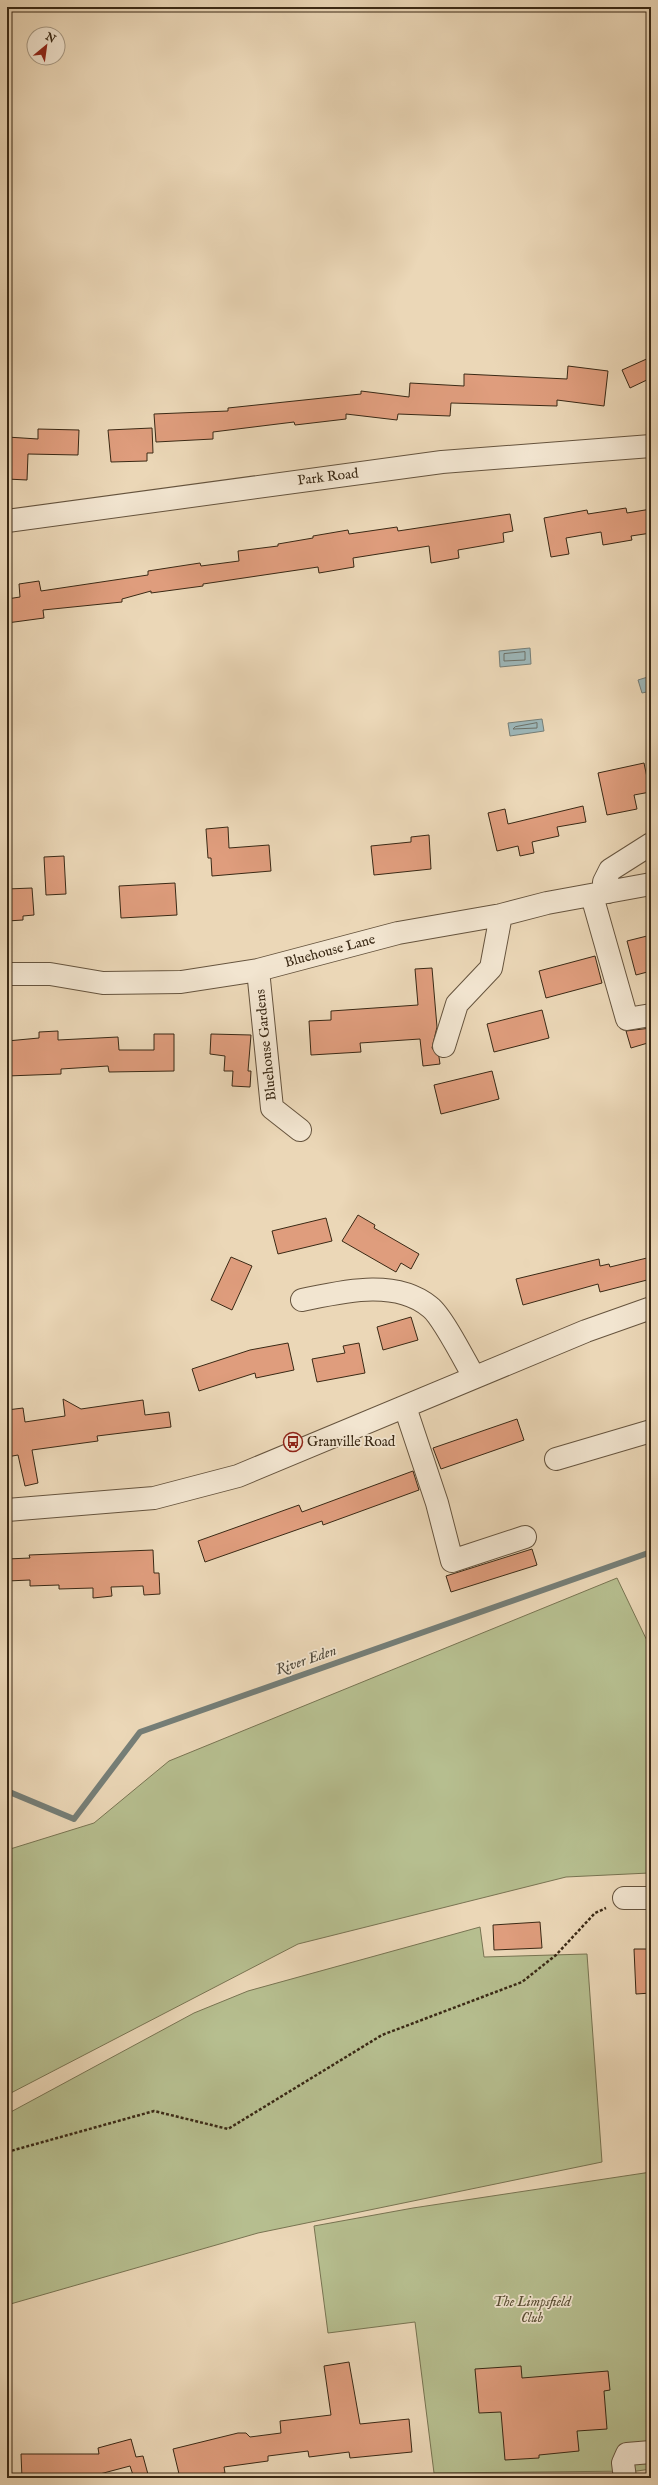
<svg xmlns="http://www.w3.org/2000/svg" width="658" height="2485" font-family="'IM FELL English',serif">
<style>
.green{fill:#b6be8f;stroke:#787452}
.water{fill:#9db7b9;stroke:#757e77}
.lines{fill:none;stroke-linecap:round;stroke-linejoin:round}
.shore{stroke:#6c7067;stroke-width:1}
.stream{stroke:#757e77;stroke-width:6}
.building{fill:#df9d7d;stroke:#3a2915}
.minor-casing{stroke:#66543e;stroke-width:24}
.path{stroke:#3a2915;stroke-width:2.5;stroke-dasharray:3 2;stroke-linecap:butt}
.minor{stroke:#f2e5d0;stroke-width:22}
.labels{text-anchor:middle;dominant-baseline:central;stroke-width:3.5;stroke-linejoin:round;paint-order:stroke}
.street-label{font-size:14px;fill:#3a2915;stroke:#f2e5d0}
.poi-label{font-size:14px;fill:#3a2915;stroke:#f2e5d0;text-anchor:start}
.park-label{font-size:14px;font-style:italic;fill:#594e34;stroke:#f2e5d0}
.water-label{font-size:15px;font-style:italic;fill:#534c3e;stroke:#f2e5d0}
</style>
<rect width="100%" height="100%" fill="#ebd7b7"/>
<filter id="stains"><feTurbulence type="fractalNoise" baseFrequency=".005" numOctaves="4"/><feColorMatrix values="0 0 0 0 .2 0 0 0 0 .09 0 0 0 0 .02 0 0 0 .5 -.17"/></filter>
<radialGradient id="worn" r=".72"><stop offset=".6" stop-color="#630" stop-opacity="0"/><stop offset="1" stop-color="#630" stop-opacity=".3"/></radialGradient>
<path class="green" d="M617,1578L651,1649L649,1873L566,1877L298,1944L7,2095V1850L94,1823L169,1761Z
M480,1927L484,1957L587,1954L602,2162L258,2233L7,2305V2114L194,2013L248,1991Z
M651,2172V2469L637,2471L434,2473L415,2322L328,2333L314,2226L413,2208Z"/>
<path class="water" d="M530,648L531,664L500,667L499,651Z
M651,676V691L642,693L638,680Z
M542,719L544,731L510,736L508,723Z"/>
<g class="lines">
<path class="shore" d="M525,652V660L504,661V654Z
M537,723V728L513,729L515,727Z"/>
<path class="stream" d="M7,1791L74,1819L140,1732L651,1552"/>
</g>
<path class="building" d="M651,357V378L630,388L622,370Z
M568,366L608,371L604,406L557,400V406L451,403L450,416L398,414L397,420L346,414V419L295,425L294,422L213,432V439L156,442L154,414L228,411V408L361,394V391L409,397L410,383L464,386V374L567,379Z
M152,428L153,453H147V461L111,462L108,430Z
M38,429L79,430L78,455L28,454L27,480L7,479V437L38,439Z
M626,508L627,513L651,509V533L631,536L632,540L603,545L601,532L566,538L569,554L551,557L544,518L587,510L588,514Z
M510,514L513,531L503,533L504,542L458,550L459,558L431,563L429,546L353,558L354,567L319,573L318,567L203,584V586L151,593V591L122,599V602L43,610L44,618L7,623V599L20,597L19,584L39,581L41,591L148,575V571L200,563L201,566L239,561L238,551L278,546V544L313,538V536L348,530L349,534L397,527L398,531Z
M644,763L650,792L634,795L637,809L607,815L598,773Z
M583,806L586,822L557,827L559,836L532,842L534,853L520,856L518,846L497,851L488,813L505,809L508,824Z
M228,827L229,848L269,845L271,871L212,876L211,858H208L206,829Z
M429,835L431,869L374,875L371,846L411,842V837Z
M64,856L66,894L46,895L44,857Z
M175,883L177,915L121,918L119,886Z
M32,888L34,915L23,916V920L7,921V889Z
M651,935V971L636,975L627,941Z
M595,956L602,983L546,998L539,971Z
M432,968L437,1027L432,1048L439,1057L440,1064L423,1066L420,1039L360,1043L361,1052L311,1055L309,1021L331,1020V1011L418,1005L415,969Z
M542,1010L549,1038L494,1052L487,1024Z
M651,1028V1042L631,1048L626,1031Z
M58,1031V1040L118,1037L119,1050H154V1034H174V1071L109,1072L108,1066L61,1069V1074L7,1076V1041L39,1038V1032Z
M211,1034L251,1035L248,1071H251L250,1087L232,1086L233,1071H224L225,1056L210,1054Z
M492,1071L499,1099L441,1114L434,1085Z
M358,1215L375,1225L374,1228L419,1254L411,1269L401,1263L396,1272L342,1241Z
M326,1218L332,1241L278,1254L272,1231Z
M231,1257L252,1266L232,1310L211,1300Z
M651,1257V1279L600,1292L598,1284L523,1305L516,1279L599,1259L600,1266L609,1264L610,1267Z
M411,1317L418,1340L383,1350L377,1327Z
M288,1343L294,1370L256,1378L255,1373L199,1391L192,1369L250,1350Z
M359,1343L365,1373L317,1382L312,1359L345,1353L343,1346Z
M63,1399L81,1409L143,1400L145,1415L169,1412L171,1427L97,1436L98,1441L32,1450L38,1483L25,1486L18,1455L7,1457V1410L23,1408L25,1422L65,1416Z
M517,1419L524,1440L441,1469L433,1448Z
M413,1471L419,1490L323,1525L322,1521L205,1562L198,1541L299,1505L302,1512Z
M532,1549L537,1565L451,1592L446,1576Z
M153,1550L154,1573H159L160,1594L144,1595L143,1586L111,1587L112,1596L93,1598V1588L59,1589V1585L30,1586V1580L7,1581V1559L30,1558L29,1555Z
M540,1922L542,1948L494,1950L493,1925Z
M634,1949H651V1993L636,1994Z
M349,2362L360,2424L409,2419L412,2452L350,2458L349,2452L309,2457L308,2451L268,2456V2461L224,2467L225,2473L180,2478L173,2449L238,2433H246L250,2437L281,2433L280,2421L331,2415L324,2366Z
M521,2366L522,2378L608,2371L610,2390L604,2391L607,2429L577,2431L579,2451L539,2455V2458L505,2460L501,2412L479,2413L475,2369Z
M131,2439L136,2457L143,2456L149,2478H134L130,2466L96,2475V2478H22L21,2454H99L98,2448Z"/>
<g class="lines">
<g class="minor-casing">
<path id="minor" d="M7,521L442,462L651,446
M608,892L604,882L610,870L651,844
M592,896L627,1019L651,1015
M258,970L272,1108L300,1130
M7,974H50L103,983L181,982L258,970L398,933L501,915L547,903L651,884
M444,1046L457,1004L491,968L501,915
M302,1300C341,1292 395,1278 430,1307C442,1316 465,1361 474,1377
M405,1407L437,1503L452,1561L525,1537
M556,1459L651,1431
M7,1510L154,1498L238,1476L586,1331L651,1308
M624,1898H651
M625,2478L623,2463L627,2454L651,2452"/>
</g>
<path class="path" d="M7,2152L154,2111L228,2129L382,2035L522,1982L556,1955L595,1913L606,1908"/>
<use href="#minor" class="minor"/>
</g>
<defs>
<g id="bus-ring" transform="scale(1)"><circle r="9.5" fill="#f2e5d0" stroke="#8f2418" stroke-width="1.5"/><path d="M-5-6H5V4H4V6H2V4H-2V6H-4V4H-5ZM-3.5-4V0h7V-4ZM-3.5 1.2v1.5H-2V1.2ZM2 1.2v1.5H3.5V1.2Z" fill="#8f2418"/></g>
</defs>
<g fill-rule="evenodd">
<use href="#bus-ring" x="293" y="1442"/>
</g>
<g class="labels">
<g class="street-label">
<text transform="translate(328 477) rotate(-7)">Park Road</text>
<text transform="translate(330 951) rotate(-15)">Bluehouse Lane</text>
<text transform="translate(266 1045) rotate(-96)">Bluehouse Gardens</text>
</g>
<g class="poi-label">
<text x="307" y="1442">Granville Road</text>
</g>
<g class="park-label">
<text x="532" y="2302">The Limpsfield<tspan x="532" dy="16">Club</tspan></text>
</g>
<g class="water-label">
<text transform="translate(306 1660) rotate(-19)">River Eden</text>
</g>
</g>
<rect width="658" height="2485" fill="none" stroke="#ebd7b7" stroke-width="24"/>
<rect x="8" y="8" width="642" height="2469" fill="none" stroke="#3a2915" stroke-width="2"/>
<rect x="12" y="12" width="634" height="2461" fill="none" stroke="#3a2915"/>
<g transform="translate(46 46) rotate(29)"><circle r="19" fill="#f2e5d0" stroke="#a89a85"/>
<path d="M0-3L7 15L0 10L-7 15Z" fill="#8f2418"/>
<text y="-6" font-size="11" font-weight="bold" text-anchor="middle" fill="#3a2915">N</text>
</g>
<rect width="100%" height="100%" filter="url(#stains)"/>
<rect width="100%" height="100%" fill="url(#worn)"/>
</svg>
